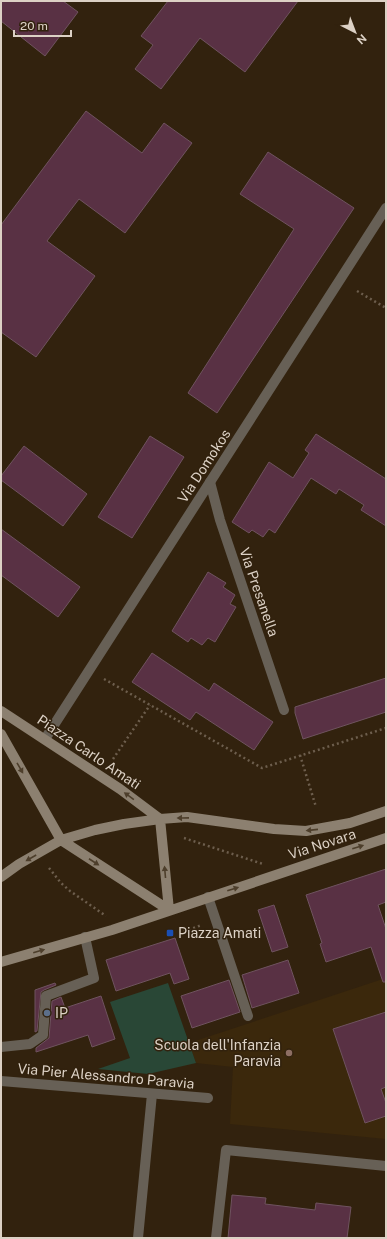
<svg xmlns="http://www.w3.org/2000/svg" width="387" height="1239" font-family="'Public Sans',sans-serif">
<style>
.built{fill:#3b280c}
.green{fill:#294736}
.building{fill:#593144;stroke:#6f535f}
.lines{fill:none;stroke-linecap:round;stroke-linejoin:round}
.path{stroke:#6d5e4d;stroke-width:2.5;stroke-dasharray:2 3;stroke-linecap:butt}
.lane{stroke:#676056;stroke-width:10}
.street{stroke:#676056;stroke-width:10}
.secondary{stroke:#8c8070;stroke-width:10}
.oneway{fill:#4d3e2b}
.transit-dot{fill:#1a4fb4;stroke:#32220e;stroke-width:1.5}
.service-dot{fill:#5c6f8a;stroke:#32220e;stroke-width:1.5}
.education-dot{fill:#8d6e63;stroke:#32220e;stroke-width:1.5}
.labels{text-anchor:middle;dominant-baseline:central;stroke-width:3;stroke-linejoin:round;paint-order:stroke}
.street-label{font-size:14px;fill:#dcd1c5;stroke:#32220e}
.poi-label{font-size:14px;fill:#dcd1c5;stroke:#32220e;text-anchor:start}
</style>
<rect width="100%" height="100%" fill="#32220e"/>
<path class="built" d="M386,978V1139L230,1124L233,1067L196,1063L189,1043Z"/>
<path class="green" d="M168,983L196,1063L148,1074L98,1069L130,1058L110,1002Z"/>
<path class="building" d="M1,1H63L78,12L45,56L1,21Z
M168,1H298L245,72L200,38L161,89L135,69L153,45L141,36Z
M86,111L142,153L164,123L192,143L125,233L79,199L47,241L95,276L36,357L1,332V225Z
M268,152L354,208L217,413L188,393L294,229L240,194Z
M316,434L386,479V526L361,510L364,505L339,489L336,494L311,478L275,533L269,529L263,537L252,530L249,533L232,522L269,462L293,478L309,453L305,450Z
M150,436L184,457L132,538L98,517Z
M24,446L87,494L63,526L1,480V476Z
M1,529L80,587L58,617L1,575Z
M208,572L226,583L223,587L235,595L230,604L236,607L215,642L208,638L202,645L191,638L188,642L172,631Z
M152,653L209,691L214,683L273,722L254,750L196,712L190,720L132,682Z
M386,678V712L303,739L295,713V707Z
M386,869V902L378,905L386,929V982H383L371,947L326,962L320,944L322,943L306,895Z
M274,905L288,947L272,952L258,910Z
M175,938L189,979L174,984L170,973L116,991L106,960Z
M288,960L299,993L252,1008L242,975Z
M229,980L240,1012L192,1028L181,996Z
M55,983L56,985L44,990L41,992L37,1031L35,1032V990Z
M101,996L115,1039L92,1047L88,1035L36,1052V1048L49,1038L52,1001L61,997L65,1008Z
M386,1012V1087L381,1089L386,1103V1116L365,1123L333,1029Z
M232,1195L266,1198L265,1204L315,1210L316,1203L351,1207L347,1238H228Z"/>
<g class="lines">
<path class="path" d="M357,291L386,308
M104,679L262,768L386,728
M300,755L316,807
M113,759L150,705
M184,838L263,864
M49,868L61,883L70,891L106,916
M179,933L202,925"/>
<path class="lane" d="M210,482L220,520L284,710
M208,897L248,1016
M1,1047L30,1044L43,1035L46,996L94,978L85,937
M138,1238L152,1094
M216,1238L226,1150L386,1166"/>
<path class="street" d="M45,739L386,208
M1,1081L208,1098"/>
<path class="secondary" d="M1,711L120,789L160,819L169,910
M1,734L61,840L169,910
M1,877L19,864L61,840L95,830L124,824L160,819L187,817L274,829L306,831L350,823L386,811
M1,962L112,930L386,838"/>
</g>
<defs><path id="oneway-solid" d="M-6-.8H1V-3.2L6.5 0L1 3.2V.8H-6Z"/></defs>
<g class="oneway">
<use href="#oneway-solid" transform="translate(20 768) rotate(60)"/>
<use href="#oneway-solid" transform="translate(129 796) rotate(-144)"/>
<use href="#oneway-solid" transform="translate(183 818) rotate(179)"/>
<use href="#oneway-solid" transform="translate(312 830) rotate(174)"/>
<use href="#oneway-solid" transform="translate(358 847) rotate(-18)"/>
<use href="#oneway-solid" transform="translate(31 858) rotate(150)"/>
<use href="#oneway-solid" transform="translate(94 862) rotate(33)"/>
<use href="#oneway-solid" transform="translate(165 872) rotate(-95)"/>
<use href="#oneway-solid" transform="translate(233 889) rotate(-18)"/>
<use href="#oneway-solid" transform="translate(39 951) rotate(-16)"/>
</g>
<rect class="transit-dot" x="166" y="929" width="8" height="8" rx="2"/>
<circle class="service-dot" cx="47" cy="1013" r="4"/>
<circle class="education-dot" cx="289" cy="1053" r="4"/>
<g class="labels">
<g class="street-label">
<text transform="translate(204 466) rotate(-57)">Via Domokos</text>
<text transform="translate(259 592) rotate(71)">Via Presanella</text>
<text transform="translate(89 752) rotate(34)">Piazza Carlo Amati</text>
<text transform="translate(322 844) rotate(-18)">Via Novara</text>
<text transform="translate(106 1076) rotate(5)">Via Pier Alessandro Paravia</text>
</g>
<g class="poi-label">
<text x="178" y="933">Piazza Amati</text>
<text x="55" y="1013">IP</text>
<text x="281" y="1045" text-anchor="end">Scuola dell'Infanzia<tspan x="281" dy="16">Paravia</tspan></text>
</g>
</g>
<rect width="387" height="1239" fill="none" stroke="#dcd1c5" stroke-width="4"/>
<g transform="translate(355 32) rotate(138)" stroke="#32220e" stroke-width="3" paint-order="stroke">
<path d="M0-3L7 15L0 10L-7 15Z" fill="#dcd1c5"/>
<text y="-6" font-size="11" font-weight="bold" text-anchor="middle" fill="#dcd1c5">N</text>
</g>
<path d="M14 30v6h57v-6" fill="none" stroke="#dcd1c5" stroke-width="2"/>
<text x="20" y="30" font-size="12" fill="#dcd1c5" stroke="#32220e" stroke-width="3" paint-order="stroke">20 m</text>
</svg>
